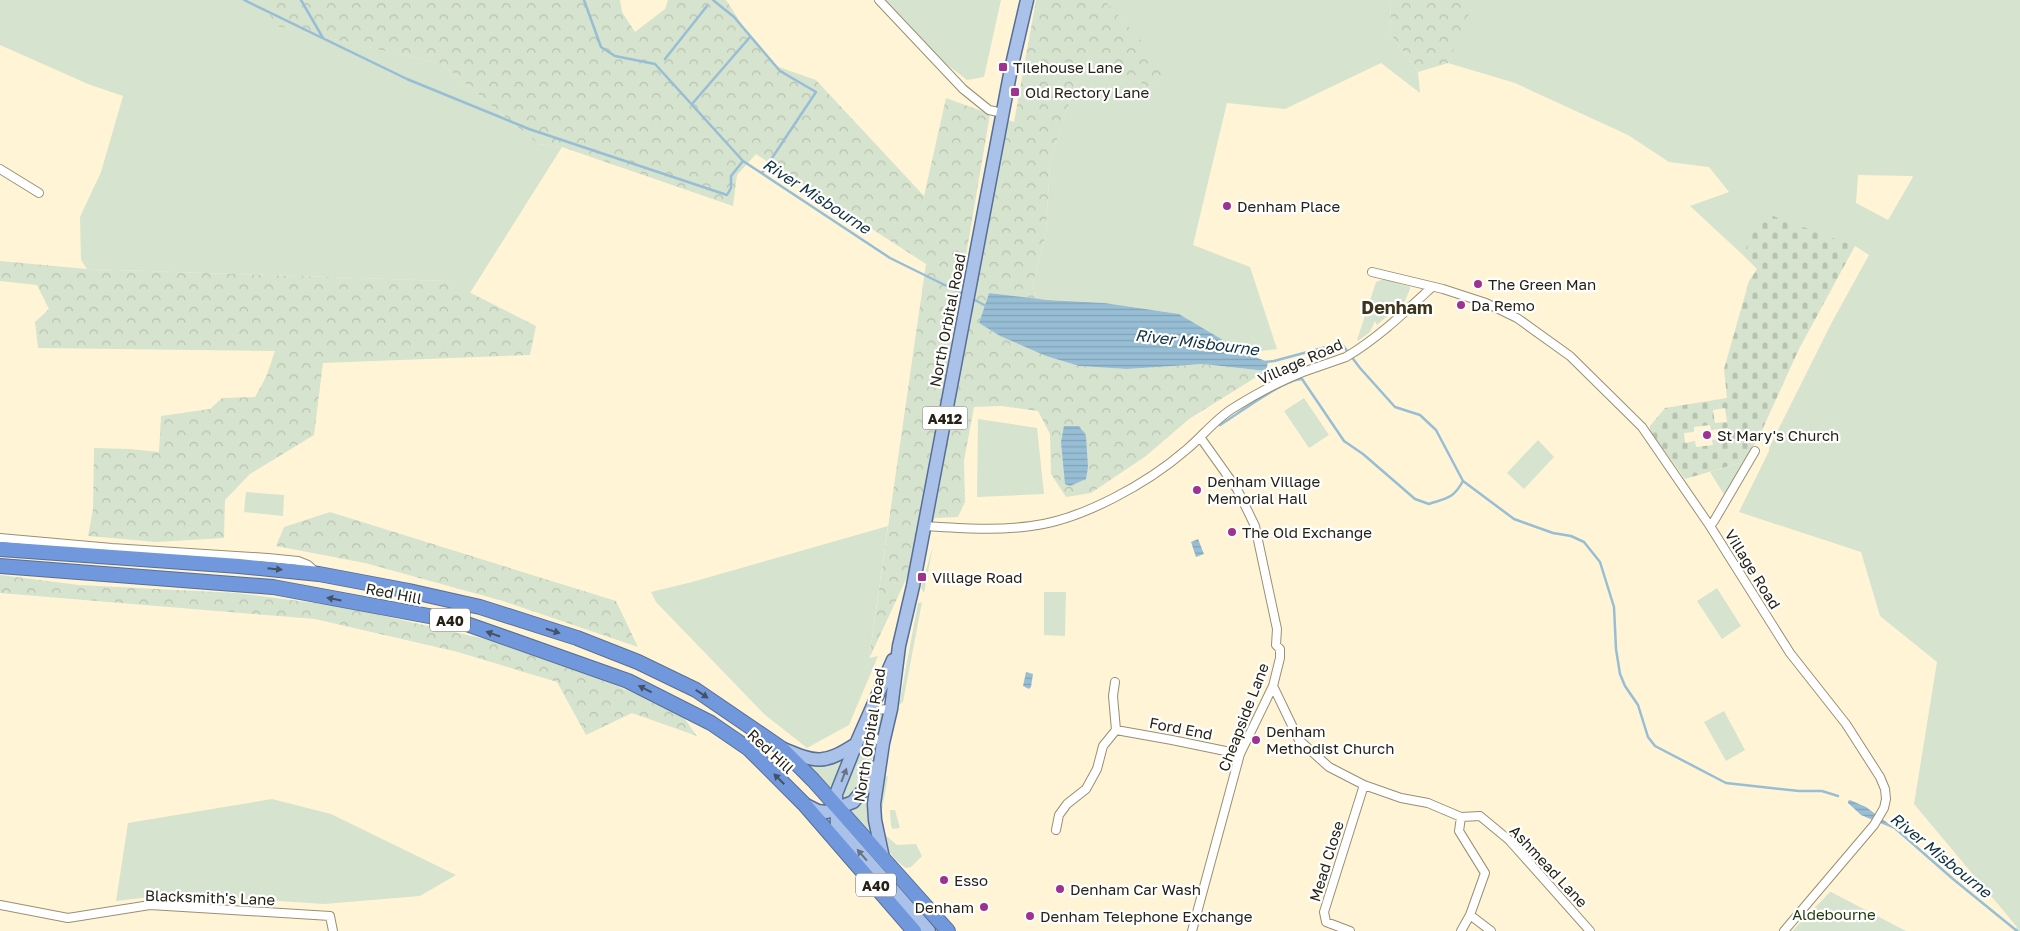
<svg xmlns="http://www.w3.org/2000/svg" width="2020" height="931" font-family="'Golos Text',sans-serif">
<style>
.green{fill:#d6e3ce;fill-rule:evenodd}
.forest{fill:url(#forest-crowns)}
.cemetery{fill:url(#cemetery-stones);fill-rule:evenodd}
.water{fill:url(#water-rules)}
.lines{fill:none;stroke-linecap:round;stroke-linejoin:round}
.stream{stroke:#97bed5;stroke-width:2.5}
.street-casing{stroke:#998f74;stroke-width:10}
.primary-casing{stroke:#576f97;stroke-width:15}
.highway-casing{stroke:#576f97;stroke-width:16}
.street{stroke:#fff;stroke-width:8}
.primary{stroke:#aac1ea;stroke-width:12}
.highway{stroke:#7198dc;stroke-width:14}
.oneway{fill:#445166}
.oneway2{fill:#687280}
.poi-dot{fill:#9f3190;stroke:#fff;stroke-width:2}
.labels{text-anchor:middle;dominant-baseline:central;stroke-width:4.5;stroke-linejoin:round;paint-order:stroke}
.shield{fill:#fff;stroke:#67645d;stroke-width:1}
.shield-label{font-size:14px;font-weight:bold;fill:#262217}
.poi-label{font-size:15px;fill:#262217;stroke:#fff;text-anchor:start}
.street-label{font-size:15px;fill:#262217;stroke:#fff}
.park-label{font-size:15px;fill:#1f3b08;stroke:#fff}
.water-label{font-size:16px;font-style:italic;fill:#0f3142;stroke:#fff}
.quarter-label{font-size:18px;font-weight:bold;fill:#3c341b;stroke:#fff}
</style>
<defs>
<pattern id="forest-crowns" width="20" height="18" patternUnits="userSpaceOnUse" patternTransform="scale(1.25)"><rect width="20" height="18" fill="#d6e3ce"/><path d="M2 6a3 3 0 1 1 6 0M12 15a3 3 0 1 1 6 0" fill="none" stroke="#b8c2b0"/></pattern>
<pattern id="cemetery-stones" width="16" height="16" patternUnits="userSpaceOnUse" patternTransform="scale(1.25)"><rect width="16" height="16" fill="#d6e3ce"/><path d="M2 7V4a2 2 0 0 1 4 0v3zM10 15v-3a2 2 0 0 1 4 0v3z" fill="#b8c2b0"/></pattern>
<pattern id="water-rules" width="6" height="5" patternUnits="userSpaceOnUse" patternTransform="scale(1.25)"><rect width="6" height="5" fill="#97bed5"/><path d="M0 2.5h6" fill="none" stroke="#82a3b6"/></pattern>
</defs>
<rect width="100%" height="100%" fill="#fff5d6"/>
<path class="green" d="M0,0H262L277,26L442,64L538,144L562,147L470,293L447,281L87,269L81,260L80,217L101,172L123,96L88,84L0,45Z
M885,0H1001L984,77L967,80L941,60Z
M1104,0H1391L1390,33L1418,72L1420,93L1381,63L1285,109L1227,103L1193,245L1250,267L1277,349L1245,353L1179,314L1105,303L1035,299L1033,283L1046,233L1050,161L1086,51L1150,88L1169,72Z
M1474,0H2020V931H2014L2017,927L1914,804L1937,662L1880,616L1861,552L1739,512L1769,451V448L1832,322L1869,255L1855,246L1749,244L1743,255L1690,206L1729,192L1709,167L1669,162L1628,135L1515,83L1448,63ZM1858,175L1912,176L1913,177L1888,220L1856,203Z
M1384,279L1410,287V289L1405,301L1377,325L1375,321L1370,332L1359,340H1357L1376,282Z
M1304,398L1329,435L1309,448L1284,411Z
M978,419L1037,428L1044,494L977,497Z
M1538,440L1554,457L1524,489L1507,473Z
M1743,462L1725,496L1710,472Z
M246,492L284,495L283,516L244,512Z
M888,526L869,658L878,656L849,725L807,748L764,714L656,602L651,592L692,582Z
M933,546L924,593L921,588Z
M1717,588L1741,626L1722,639L1697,601Z
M1044,592H1066L1065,636L1044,635Z
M922,602L903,702L899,705L918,603Z
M1724,711L1745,750L1726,761L1704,722Z
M880,714L883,715L878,737L873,730L876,720Z
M868,739L876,745C871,768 862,789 842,802C847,780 855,757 868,739Z
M847,753L830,792L801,761Z
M888,776L882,810V818H879L878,810L884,778Z
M872,789L868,819L871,837L848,813L864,801Z
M272,799L331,814L456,875L420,896L324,904L175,894L116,901L128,823Z
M890,810H895L900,828L893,829L891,826Z
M883,833L897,845L916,844L922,856L911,867L906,868C894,860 884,848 883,833Z
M1830,892H1831L1906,931H1792Z"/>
<path class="forest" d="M262,0H620L622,12L635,32L665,9L668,0H726L750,37L776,66L816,80L924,196L946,98L990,114L914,562L869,659L926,264L756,154L737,175L733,206L562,147L538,144L442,64L276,26Z
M1036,0H1104L1170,72L1150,88L1086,52L1050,161L1046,233L1033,283L1035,299L989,293L979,323L1000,336L1046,356L1079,366L1127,369L1203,364L1266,371L1189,419L1146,456L1091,493L1066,497L1051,474L1050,434L1038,411L1001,406L974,407L964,461L965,502L958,517L935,518L926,535L1002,118L1014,122Z
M1391,0H1475L1448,63L1418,72L1390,33Z
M0,261L87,269L447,281L536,326L530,355L323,363L314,435L250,474L225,500L224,538L157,542L88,536L93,509L94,448L129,449L159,452L161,416L210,409L222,398L255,397L266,377L275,351L38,348L35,322L49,309L37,285L0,281Z
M330,512L616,601L638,647L503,601L365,563L276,546L284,527Z
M0,575L79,585L236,593L345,607L489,640L599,679L679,711L697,736L632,713L586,735L557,682L458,652L315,619L0,593Z"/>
<path class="cemetery" d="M1762,212L1855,246L1799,349L1758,439L1743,462L1685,479L1650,431V426L1665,408L1727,398L1724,369L1749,281L1757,269L1743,255ZM1725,408L1727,422L1715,423L1713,410ZM1710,425L1711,430L1728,428L1729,437L1712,440L1713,445L1696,447L1695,441L1685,443L1684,433L1694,432V427Z"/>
<path class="water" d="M989,293L1048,300L1105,303L1179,314L1245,353L1268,362L1266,371L1203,364L1127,369L1079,366L1046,356L1000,336L979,323Z
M1064,426H1079L1086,436L1088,467L1086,479L1070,486L1065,484L1061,442Z
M1198,539L1204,554L1196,557L1191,542Z
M1026,672L1033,674L1031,687L1029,689L1023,686Z
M1850,800L1866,807L1897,830L1861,815L1848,803V801Z"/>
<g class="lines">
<path class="stream" d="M244,0L407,79L529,129L727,195L731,188V176L743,161
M301,0L323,38
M584,0L601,47L615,56L655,64L743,161L890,258L963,294
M713,0L734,17L780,71L816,92L762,173
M665,59L707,6
M692,104L750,37
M973,299L988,307
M1265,362L1274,361L1341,343L1360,368L1395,407L1420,415L1436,430L1463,481L1514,519L1553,533L1571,536L1584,542L1600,562L1614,607L1616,649L1620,674L1625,686L1638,705L1648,737L1655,746L1726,783L1799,791H1822L1838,796
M1220,425C1237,415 1284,379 1302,379L1344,441L1363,454L1415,499L1429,504C1447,498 1453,499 1463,481
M1896,829L1953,879L2017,931"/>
<g class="street-casing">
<path id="street" d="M879,0L963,89L989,110L1003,113
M0,169L39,193
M1372,272L1443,289L1486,303L1517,318L1570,356L1642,427L1710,526L1790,653L1846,724L1880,777L1885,789L1886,799L1884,808L1874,825L1784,931
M924,526C960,528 995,531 1031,526C1082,520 1148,483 1186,450C1203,436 1216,418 1235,407C1256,394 1280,381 1303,372C1317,367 1332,362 1346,357C1378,338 1405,312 1432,287
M1710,526L1714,521L1755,451
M0,538L112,548L268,558L298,561L308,565L316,572
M1115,682L1113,696L1116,730
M1273,686L1299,740L1329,767L1364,785L1401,798L1428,803L1461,817L1480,816L1509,840L1590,931
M872,710L891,709
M863,731L883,743
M1056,830L1059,815L1067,804L1086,789L1097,769L1103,746L1116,730L1172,740L1240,754
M0,905L68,918L150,905L330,916L333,931
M1470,915L1491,931
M1192,931L1240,754L1273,686L1280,658V649L1276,645L1277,629L1255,526L1237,489L1200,437
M1350,931L1326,922L1324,912L1364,785
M1461,931L1470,915L1485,873L1459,831L1461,817"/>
</g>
<g class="primary-casing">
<path id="primary" d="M893,660L856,744L836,794L837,826L929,931
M781,748C817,763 823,765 856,744
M804,804L818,811L827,812L853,802L865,788L876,767
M883,858L875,820L874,804L883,743L891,709L899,646L913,586L1011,69L1027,0"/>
</g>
<g class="highway-casing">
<path id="highway" d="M0,549L239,566L319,574L409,591L480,607L577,638L638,662L696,690L781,748L813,780L948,931
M0,566L273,587L461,622L628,681L711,723L749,749L804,804L914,931"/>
</g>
<use href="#street" class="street"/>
<use href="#primary" class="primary"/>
<use href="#highway" class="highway"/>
</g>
<defs><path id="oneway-solid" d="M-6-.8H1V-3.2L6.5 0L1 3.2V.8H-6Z" transform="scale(1.25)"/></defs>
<g class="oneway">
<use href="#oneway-solid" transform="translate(275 569) rotate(6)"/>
<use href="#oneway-solid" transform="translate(334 599) rotate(-169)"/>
<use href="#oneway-solid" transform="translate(553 631) rotate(18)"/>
<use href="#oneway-solid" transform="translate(493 634) rotate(-161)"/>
<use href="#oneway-solid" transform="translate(645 689) rotate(-153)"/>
<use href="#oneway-solid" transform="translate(702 694) rotate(33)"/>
<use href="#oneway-solid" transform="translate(779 779) rotate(-135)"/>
</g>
<g class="oneway2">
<use href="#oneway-solid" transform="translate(844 775) rotate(-69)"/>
<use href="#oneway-solid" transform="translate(862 855) rotate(-131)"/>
</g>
<g class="poi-dot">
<rect x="998" y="62" width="10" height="10" rx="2.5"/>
<rect x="1010" y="87" width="10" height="10" rx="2.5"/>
<circle cx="1227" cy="206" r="5"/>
<circle cx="1478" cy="284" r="5"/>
<circle cx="1461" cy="305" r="5"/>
<circle cx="1707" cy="435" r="5"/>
<circle cx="1197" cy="490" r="5"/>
<circle cx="1232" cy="532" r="5"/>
<rect x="917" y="572" width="10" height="10" rx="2.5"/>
<circle cx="1256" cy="740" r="5"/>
<circle cx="944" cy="880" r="5"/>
<circle cx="1060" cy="889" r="5"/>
<circle cx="984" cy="907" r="5"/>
<circle cx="1030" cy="916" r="5"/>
</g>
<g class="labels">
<g class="shield">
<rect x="922.5" y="406.5" width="45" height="23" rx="4"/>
<rect x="430" y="608.5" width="40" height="23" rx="4"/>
<rect x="856" y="873.5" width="40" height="23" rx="4"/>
</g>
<g class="shield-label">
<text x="945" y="418">A412</text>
<text x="450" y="620">A40</text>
<text x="876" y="885">A40</text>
</g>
<g class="poi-label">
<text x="1013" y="67">Tilehouse Lane</text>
<text x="1025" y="92">Old Rectory Lane</text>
<text x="1237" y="206">Denham Place</text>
<text x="1488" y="284">The Green Man</text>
<text x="1471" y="305">Da Remo</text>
<text x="1717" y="435">St Mary's Church</text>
<text x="1207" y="481">Denham Village<tspan x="1207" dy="17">Memorial Hall</tspan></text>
<text x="1242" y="532">The Old Exchange</text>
<text x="932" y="577">Village Road</text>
<text x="1266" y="731">Denham<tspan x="1266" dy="17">Methodist Church</tspan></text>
<text x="954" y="880">Esso</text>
<text x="1070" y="889">Denham Car Wash</text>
<text x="974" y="907" text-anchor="end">Denham</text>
<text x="1040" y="916">Denham Telephone Exchange</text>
</g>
<g class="street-label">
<text transform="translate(947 320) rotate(-79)">North Orbital Road</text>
<text transform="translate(1300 361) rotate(-24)">Village Road</text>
<text transform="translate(1753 569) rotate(58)">Village Road</text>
<text transform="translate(394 593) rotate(11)">Red Hill</text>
<text transform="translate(1243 717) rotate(-69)">Cheapside Lane</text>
<text transform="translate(1181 728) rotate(11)">Ford End</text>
<text transform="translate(869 735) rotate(-81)">North Orbital Road</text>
<text transform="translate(771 751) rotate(43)">Red Hill</text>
<text transform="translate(1326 861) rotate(-73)">Mead Close</text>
<text transform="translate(1549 866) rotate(47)">Ashmead Lane</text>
<text transform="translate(210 897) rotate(2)">Blacksmith's Lane</text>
</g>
<g class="park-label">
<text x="1834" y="914">Aldebourne</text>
</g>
<g class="water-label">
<text transform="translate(817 196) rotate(33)">River Misbourne</text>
<text transform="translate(1197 342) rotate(7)">River Misbourne</text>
<text transform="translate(1941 855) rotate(39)">River Misbourne</text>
</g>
<g class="quarter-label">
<text x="1397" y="307">Denham</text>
</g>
</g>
</svg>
